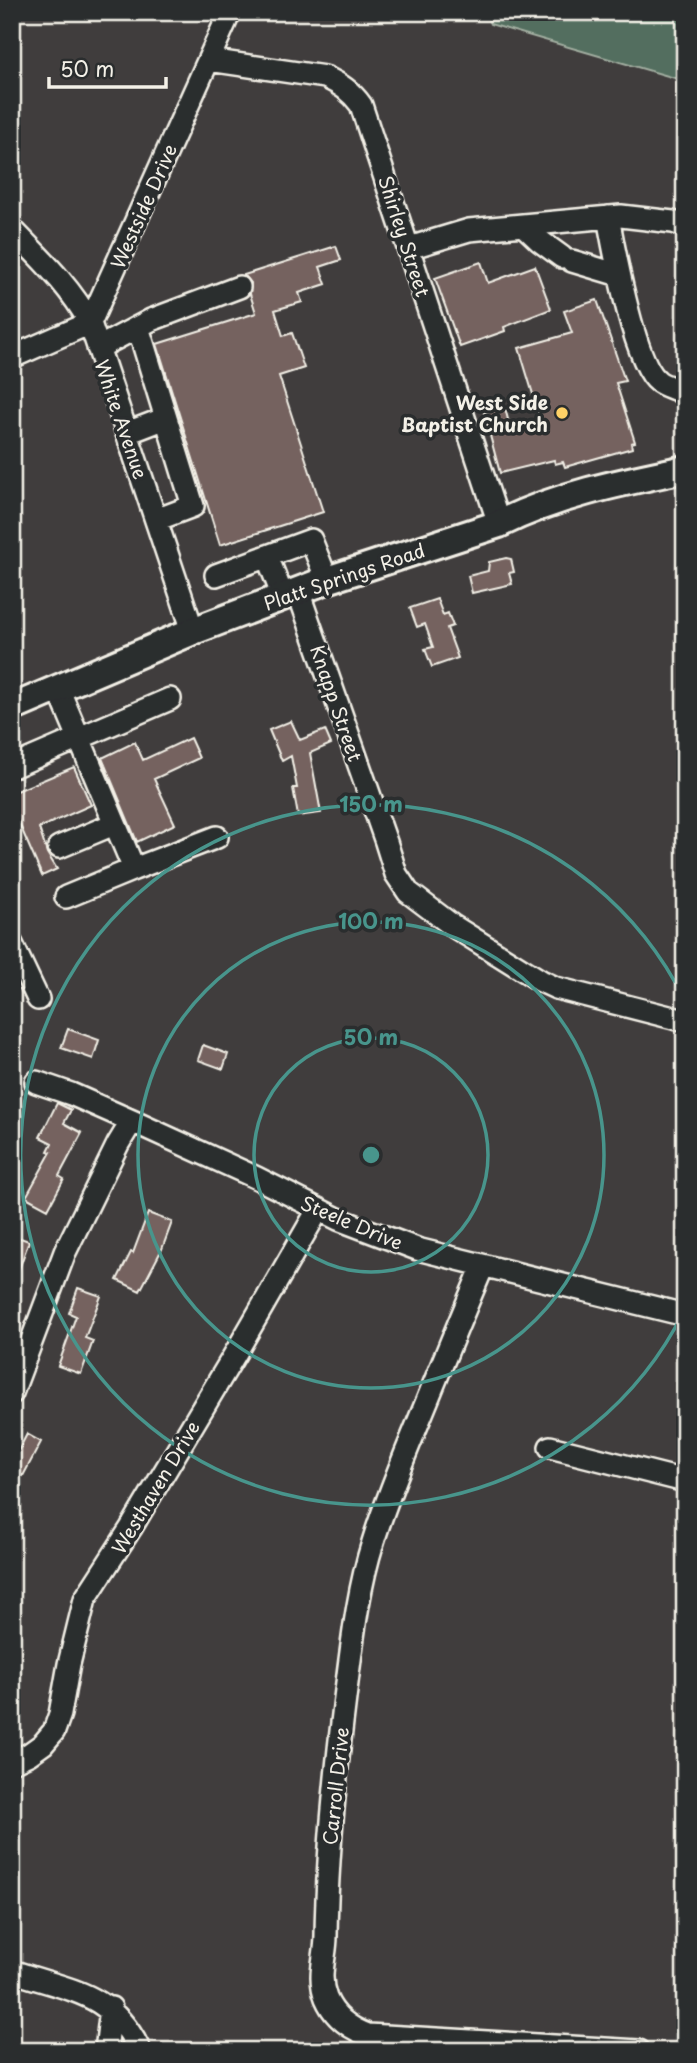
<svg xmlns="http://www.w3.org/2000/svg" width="697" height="2063" font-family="'Playpen Sans',sans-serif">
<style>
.green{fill:#536e5e;stroke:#a4b0a3;stroke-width:2}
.building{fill:#74625f;stroke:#f4f1e8;stroke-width:2}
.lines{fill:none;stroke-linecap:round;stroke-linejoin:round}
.minor-casing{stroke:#f4f1e8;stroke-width:26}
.major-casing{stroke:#f4f1e8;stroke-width:32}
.minor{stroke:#2a2d2e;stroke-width:21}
.major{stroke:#2a2d2e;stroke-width:26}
.ring{fill:none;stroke:#48958c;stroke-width:3.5}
.poi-dot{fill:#ffd166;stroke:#2a2d2e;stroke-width:2.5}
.labels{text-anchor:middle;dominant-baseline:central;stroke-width:7;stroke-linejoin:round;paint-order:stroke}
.street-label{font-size:19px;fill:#f4f1e8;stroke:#2a2d2e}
.poi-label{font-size:19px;font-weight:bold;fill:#f4f1e8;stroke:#2a2d2e;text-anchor:end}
.centre{fill:#48958c;stroke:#2a2d2e;stroke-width:3.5}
.ring-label{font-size:21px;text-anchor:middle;font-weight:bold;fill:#48958c;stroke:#2a2d2e;stroke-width:7;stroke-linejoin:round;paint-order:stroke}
</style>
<rect width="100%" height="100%" fill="#403d3d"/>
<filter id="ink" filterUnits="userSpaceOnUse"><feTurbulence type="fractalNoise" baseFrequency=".0143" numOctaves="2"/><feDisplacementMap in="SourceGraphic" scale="14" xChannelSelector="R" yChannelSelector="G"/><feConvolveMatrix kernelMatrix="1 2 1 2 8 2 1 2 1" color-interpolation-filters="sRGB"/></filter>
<g filter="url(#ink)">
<path class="green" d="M485,12H685V75L678,79L490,24Z"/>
<path class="building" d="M336,246L341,260L320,267L326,284L299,293L302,302L275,310L283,336L292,333L304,368L279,376L323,512L220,545L157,344L256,313L250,294L251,283L244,275Z
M481,262L488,283L535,266L551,309L504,327L505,331L460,347L435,278Z
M597,300L625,381L616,383L635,442L631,443L632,448L565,467L563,462L555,464L554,460L500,473L484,413L505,408L511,431L542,424L519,348L572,333L564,311Z
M506,558L511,559L514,572L509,573L512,584L472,593L468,576L488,571L489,562Z
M437,599L443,615L448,613L453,626L447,628L458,658L432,667L425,649L433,647L425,624L417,627L410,608Z
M291,721L300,740L325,730L331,744L310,753L321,813L298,816L293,788H297L291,756L282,761L269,730Z
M190,738L199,758L154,779L175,824L137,842L102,758L135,742L143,760Z
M74,767L91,805L39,828L47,853L57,869L42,876L12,807V793Z
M68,1029L99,1040L93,1059L61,1048Z
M203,1045L228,1054L223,1069L198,1060Z
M57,1103L71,1110L64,1123L82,1133L59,1176L64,1179L48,1209L26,1197L51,1152L48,1151L52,1143L40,1137Z
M148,1213L172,1222L162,1249L140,1291L117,1280L131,1252L133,1253Z
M12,1235L29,1241L14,1283H12Z
M78,1288L101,1296L85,1338L93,1341L81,1374L58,1366L76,1316L69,1313Z
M27,1434L41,1442L23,1476L12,1470V1463Z"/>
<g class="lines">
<g class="minor-casing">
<path id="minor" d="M209,60L325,77C340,84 351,91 361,105L499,524
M608,217C614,249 634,364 659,382C665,386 673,388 679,391L685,383
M523,225L540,241L562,257
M12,229C41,259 70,286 90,323L193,631
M409,248L469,230L621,216L673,222L685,226
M572,261L619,275
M138,327L193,506L156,520
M98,348L151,320L239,287
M12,357L90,323L230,12
M127,433L166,418
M267,556L283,597
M216,575L311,540L327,580
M298,591L386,842L396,874L408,892L453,926L541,981L556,988L685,1021
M58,688L134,869L217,837
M12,767L170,699
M59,847L114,824
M66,897L134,869
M12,944L38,999
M36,1082L71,1094L132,1121L257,1178L338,1219L417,1249L685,1315
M483,1266C461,1317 441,1367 420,1418C403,1459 386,1500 373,1542C357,1593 352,1646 345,1698C335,1778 327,1855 326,1936C326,1958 317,1975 326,1998C334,2017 349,2028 368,2035L639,2051
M12,1393L65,1252L118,1144L132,1121
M550,1447L685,1481
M12,1762L29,1754L43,1744L54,1731L60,1714L69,1664L85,1599L131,1528L235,1354L318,1210
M12,1971C69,1991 112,1991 140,2051
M106,2051L111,2008"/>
</g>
<g class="major-casing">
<path id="major" d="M12,708L193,631L327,580L499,524C557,495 622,482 685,469"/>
</g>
<use href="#minor" class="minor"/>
<use href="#major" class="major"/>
</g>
</g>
<g class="ring">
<circle cx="371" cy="1155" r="117"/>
<circle cx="371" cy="1155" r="233"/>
<path d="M684 1311A350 350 0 1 1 684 999"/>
</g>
<circle class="poi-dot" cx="562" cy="413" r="7"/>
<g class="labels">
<g class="street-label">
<text transform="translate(143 206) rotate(-66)">Westside Drive</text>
<text transform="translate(405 236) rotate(72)">Shirley Street</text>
<text transform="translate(122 419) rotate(71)">White Avenue</text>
<text transform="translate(344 576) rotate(-19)">Platt Springs Road</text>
<text transform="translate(337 703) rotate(71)">Knapp Street</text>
<text transform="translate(352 1222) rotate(23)">Steele Drive</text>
<text transform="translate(155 1487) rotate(-59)">Westhaven Drive</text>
<text transform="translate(335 1786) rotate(-84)">Carroll Drive</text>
</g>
<g class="poi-label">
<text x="548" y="402">West Side<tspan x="548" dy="22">Baptist Church</tspan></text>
</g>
</g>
<circle cx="371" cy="1155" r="10" class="centre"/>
<g class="ring-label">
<text x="371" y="812">150 m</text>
<text x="371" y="929">100 m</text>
<text x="371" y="1045">50 m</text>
</g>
<rect width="697" height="2063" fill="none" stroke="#2a2d2e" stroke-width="42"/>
<rect x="21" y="21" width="655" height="2021" fill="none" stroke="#f4f1e8" stroke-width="2.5" filter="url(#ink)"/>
<path d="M49 77v10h117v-10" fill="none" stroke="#f4f1e8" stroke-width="3.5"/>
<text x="60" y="77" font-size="21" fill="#f4f1e8" stroke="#2a2d2e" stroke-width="5" paint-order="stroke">50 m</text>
</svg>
